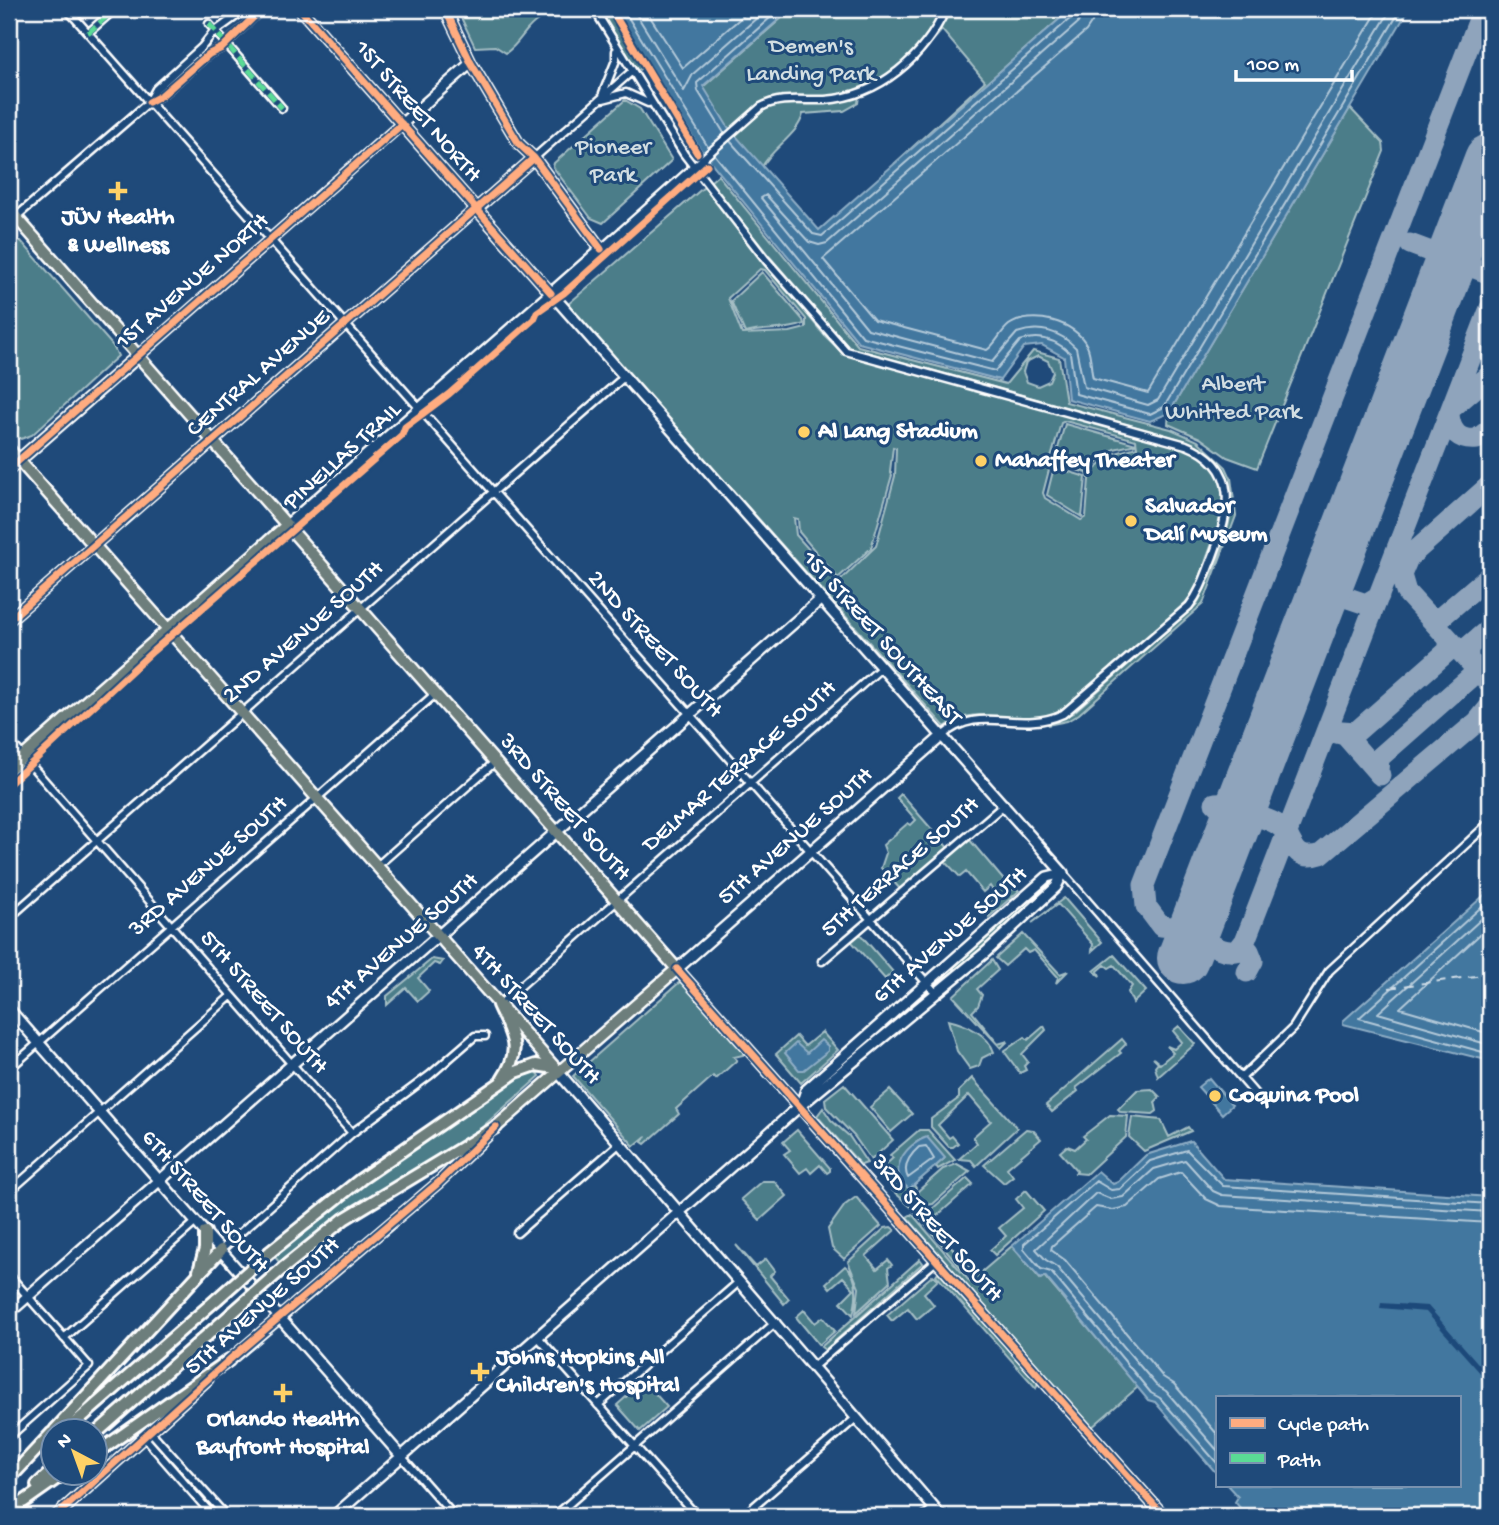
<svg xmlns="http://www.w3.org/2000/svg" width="1499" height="1525" font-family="'Gochi Hand',sans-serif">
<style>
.green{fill:#4b7d89;stroke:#a5bec4;stroke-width:2;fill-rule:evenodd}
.water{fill:#42779f;stroke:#8eadc5;stroke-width:2}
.pier{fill:#1f4a7a}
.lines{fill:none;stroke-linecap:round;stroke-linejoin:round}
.shore{stroke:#b3c9d9;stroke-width:2}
.ferry{stroke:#d0dde7;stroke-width:2;stroke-dasharray:9 7;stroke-linecap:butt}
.taxiway{stroke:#8fa4bc;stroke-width:21}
.runway{stroke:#8fa4bc;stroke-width:52}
.street-casing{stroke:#fff;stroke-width:11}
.secondary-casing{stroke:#fff;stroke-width:14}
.primary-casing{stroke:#fff;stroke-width:15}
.highway-casing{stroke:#fff;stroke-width:16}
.street{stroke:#1f4a7a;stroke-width:6}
.secondary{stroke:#1f4a7a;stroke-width:9}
.primary{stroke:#6d7e7c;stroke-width:10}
.highway{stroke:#6d7e7c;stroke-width:10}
.highway-bridge-casing{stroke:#fff;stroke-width:16;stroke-linecap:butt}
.highway-bridge{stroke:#6d7e7c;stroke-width:10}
.quiet{stroke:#5adb95;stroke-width:5;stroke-dasharray:10 5;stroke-linecap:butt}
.cycleway-casing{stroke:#1f4a7a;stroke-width:11}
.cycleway{stroke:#ffac80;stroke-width:7}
.poi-dot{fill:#ffd166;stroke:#1f4a7a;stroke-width:2.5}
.labels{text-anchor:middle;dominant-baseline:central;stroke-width:6;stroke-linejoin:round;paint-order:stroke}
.park-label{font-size:24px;fill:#d2dee2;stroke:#1f4a7a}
.street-label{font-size:24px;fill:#fff;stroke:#1f4a7a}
.poi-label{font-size:24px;font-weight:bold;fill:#fff;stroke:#1f4a7a;text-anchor:start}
</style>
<rect width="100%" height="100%" fill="#1f4a7a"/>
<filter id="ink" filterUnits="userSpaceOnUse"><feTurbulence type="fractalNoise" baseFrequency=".0143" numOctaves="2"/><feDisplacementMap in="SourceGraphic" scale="14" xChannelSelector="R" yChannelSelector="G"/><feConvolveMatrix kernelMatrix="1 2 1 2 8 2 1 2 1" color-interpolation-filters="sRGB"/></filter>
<g filter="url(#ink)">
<path class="green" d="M457,9H555C546,16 536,19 528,29C520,38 517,45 506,53L495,46L475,47Z
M598,9H611L644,66L636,72Z
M792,9H1071L894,164L985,81L942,30C917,60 896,82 859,96L858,103L844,111L803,114C799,134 772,148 762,167L726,125L703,87Z
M625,100L640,109L672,160L603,223L591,218L553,167L554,163Z
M1350,108L1383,143L1384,151L1257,468L1227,457L1200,438L1168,424L1169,413Z
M718,175L858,346L1006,384L1033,351L1059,358L1066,402L1171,429L1198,441L1226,467L1231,478L1236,516L1203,604L1079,714L1067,721L1047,725L1073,713L1197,604C1225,552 1261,471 1187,441L848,347L770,257L710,182ZM1038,356L1048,361L1053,372L1049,381L1038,386L1027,382L1023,372L1026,362Z
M704,187L824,335L844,354L1186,449C1240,471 1223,515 1207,557C1202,573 1197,589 1186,602C1153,632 1087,701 1049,715C1013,728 977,701 945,727L567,305ZM760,269L765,270L806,319V328L790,332L742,334L728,298ZM1065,421L1136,440L1137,447L1116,453L1090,473L1054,463L1051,458L1061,423ZM893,447L896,448L895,476L876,546L841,580H836L796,535L794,518L798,519L799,532L838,578L871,548L892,475L890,471ZM1055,464L1087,473L1089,479L1086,517L1081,520L1045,498L1043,493L1050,466Z
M13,241H21L113,346L118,356L32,435L21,439L9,433V244Z
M762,272L803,320L804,324C785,332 765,327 745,333L731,301Z
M1065,424L1136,444L1114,449L1091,469L1055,459Z
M1054,467L1086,477L1082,517L1047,495Z
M901,794L948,848L956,844L901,890L881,868L886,853L883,845L908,823L911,825L916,820L897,798Z
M969,839L1012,890L1015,887L1019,891L989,917L988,905L997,897L990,886L983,892L966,872L960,877L945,861Z
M1041,886L1045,891C1011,920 983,959 943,978L940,975Z
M1064,898L1102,942L1092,951L1093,944L1058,904L1032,923Z
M860,934L893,972L885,979L851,941Z
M1023,934L1060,974L1068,971L1056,983L1058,977L1034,950L1028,953L1024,949L1005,966L996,958Z
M1114,955L1146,991L1133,1003L1128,992L1132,986L1114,965L1109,968L1105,965L1098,971L1100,976L1094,971Z
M432,959L443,961L440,965L434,963L418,978L429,991L418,1001L406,988L387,1005V996Z
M992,960L998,970L977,989L982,995L978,1006L972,1012L998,1044L1008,1041L1001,1048L953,996Z
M681,981L743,1049V1055L734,1057L737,1060L716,1079L713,1076L676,1109L679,1114L645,1144L642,1142L646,1136L634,1146L573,1076Z
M948,1020C966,1024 988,1034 994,1052L982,1058L979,1066L970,1069L957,1051Z
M1044,1026L1046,1030L1022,1054L1028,1062L1024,1066L1026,1070L1020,1073L1004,1051L1025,1037L1028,1040Z
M1179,1026L1195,1044L1158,1077L1155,1067L1158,1063L1153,1058L1160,1064L1173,1053L1167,1046L1174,1049L1182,1042L1173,1031Z
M822,1032L838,1050L801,1083L776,1054L796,1036L805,1046Z
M1122,1039L1126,1044L1119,1051L1121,1053L1076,1088L1078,1091L1052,1112L1046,1105Z
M536,1071L540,1076L472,1136L360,1203L280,1263L274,1256L353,1189L488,1100L516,1075Z
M972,1078L1017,1128L976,1166L971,1160L959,1159L977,1143L973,1137L991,1121L969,1095L938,1125L949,1138L952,1136L958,1143L953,1147H949L931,1127V1119L959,1098V1091Z
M844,1084L893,1140L871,1160L854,1136L826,1107L825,1099Z
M1152,1089L1160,1097L1155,1102L1157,1111L1153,1114L1121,1112L1118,1109L1137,1090Z
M890,1090L912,1114L891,1132L870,1107Z
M823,1108L831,1120L849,1136L867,1163L861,1165L817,1116Z
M1110,1115L1128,1116L1126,1137L1086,1174L1075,1173L1077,1171L1060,1152L1067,1146L1075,1149L1086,1139L1083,1136Z
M1132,1117L1161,1120L1169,1137L1188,1127L1191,1131L1144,1151L1129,1137Z
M1026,1129L1033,1130L1041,1139L1007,1168L1013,1176L1004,1183L984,1165Z
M797,1130L830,1168V1171L827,1173L820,1165L811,1173L807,1168L800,1173L784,1154L790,1150L783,1142Z
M919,1130H928L955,1160L938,1169L936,1166L945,1158L909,1189L914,1185L916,1188L911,1193L915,1197L911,1207L892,1190L879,1171L893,1158L890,1155Z
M957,1164L970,1171L933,1204L917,1206L918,1191L943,1169Z
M967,1178L973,1184L930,1222L974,1273L970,1275L961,1268L914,1211L931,1210Z
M762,1181H774L787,1196L760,1220L741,1199Z
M1026,1190L1044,1211L995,1255L990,1250L1006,1236L999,1228L1023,1208L1016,1199Z
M856,1197L881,1226L844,1259L832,1248L828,1229L845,1205Z
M912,1214L970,1282L1012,1246L1040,1279L1044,1276L1138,1387L1091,1428L907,1217Z
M891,1227L895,1230L866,1256L877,1269L888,1260L892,1265L888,1268L890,1282L856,1313L859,1288L848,1262L885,1228Z
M736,1245L756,1267L766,1259L775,1271L770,1276L789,1299L784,1304Z
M920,1259L923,1263L825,1350L821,1347Z
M845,1266C860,1277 857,1299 853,1315L841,1302L854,1289L843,1277L830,1288L826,1283Z
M938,1272L1038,1382L1036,1388L936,1275Z
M933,1275L938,1280L924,1293L934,1305L917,1319L908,1308L892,1321L887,1315Z
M804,1310L815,1323L823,1317L835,1331L819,1345L796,1317Z
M644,1381L667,1407L640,1431L617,1405Z"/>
<path class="water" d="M615,9H791L703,86L728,127L819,230L1071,9H1409L1169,413L1150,421L1068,399L1064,357L1042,345L1024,347L1000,380L859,343L701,150Z
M1490,890V1061L1343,1024V1021Z
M821,1040L828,1046V1051L804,1070H799L785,1053L796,1043L807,1053Z
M1209,1078L1232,1105L1222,1114L1198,1087Z
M927,1137L945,1158L909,1189C885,1171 906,1144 927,1137Z
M1191,1141L1224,1179L1490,1197V1506L1479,1516H1247L1235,1502L1238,1497L1227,1485H1459V1397H1217V1474L1155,1402L1148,1400L1045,1276L1041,1279L1012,1246L1098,1171L1113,1184L1118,1182L1146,1155Z"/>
<path class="pier" d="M1381,1303L1428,1306L1490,1377V1384L1426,1312L1380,1308Z"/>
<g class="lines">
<path class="shore" d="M623,9L708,147
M633,9L684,91L693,74L767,9
M645,9L683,68L751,9
M1084,9L1078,23L827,243L819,245L809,242L766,195L761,198L868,329L992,362L1017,333C1039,325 1060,331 1076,348L1084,387L1148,405L1158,400L1391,9
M1094,9L1092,22L1086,31L823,259L874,320L987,350C996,344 1000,332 1009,325C1031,310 1076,321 1087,346C1092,356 1090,368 1093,378L1148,393L1379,9
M724,133L698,91L697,83L780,9
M730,141L813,234L822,236L1072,17L1075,9
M715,155L863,337L995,371L1020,341C1039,334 1056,340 1070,353L1076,394L1150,414L1164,407L1401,9
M1490,899L1359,1018L1490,1054
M1490,911L1378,1013L1490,1045
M1490,925L1400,1008L1490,1034
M926,1146L934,1159L908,1178C902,1166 910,1155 919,1147Z
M1217,1434L1174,1384L1163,1377L1065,1260L1051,1250L1052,1246L1096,1207L1113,1210L1127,1207L1159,1179L1181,1172L1206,1199L1221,1206L1490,1223
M1217,1450L1166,1391L1156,1385L1057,1267L1046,1260L1036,1249L1096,1193L1111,1199L1123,1197L1154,1169L1185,1160L1213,1191L1222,1195L1490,1212
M1217,1463L1160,1398L1151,1393L1051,1272L1041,1269L1024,1249V1244L1096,1181L1111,1190L1120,1189L1150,1161L1187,1150L1223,1186L1490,1204"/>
<path class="ferry" d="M1389,988L1490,974"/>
<path class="taxiway" d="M1410,244L1434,253
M1467,265L1490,274
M1447,273L1445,262L1434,253L1448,254L1457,245
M1447,273L1455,265H1467L1459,257L1457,245
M1454,406L1490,375
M1449,415C1451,432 1459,441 1477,439L1490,429
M1409,556L1401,575L1406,592L1490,684
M1400,565L1490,485
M1336,594L1366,604L1379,596
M1320,603L1328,595L1336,594L1330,583L1333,568
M1429,617L1440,618L1490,575
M1468,658V647L1490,628
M1342,731L1356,732L1449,650V640
M1333,732L1345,735L1380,775
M1378,772L1379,758L1473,675L1474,665
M1251,814C1260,817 1271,820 1278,825C1295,835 1289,864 1321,854L1477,722L1490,706
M1232,828L1229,816L1215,803L1236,802L1247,790
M1198,915L1183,928L1161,926L1146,906L1144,885L1483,9
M1196,922L1198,935C1205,942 1220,951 1231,951C1239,952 1241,948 1249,951L1253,961L1247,972
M1238,950L1245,941L1490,308"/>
<path class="runway" d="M1183,958L1490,160"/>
<g class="street-casing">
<path id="street" d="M67,9L935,992
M594,9L684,154L766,260L846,351L1186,445C1242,467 1229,512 1213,556C1206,573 1201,591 1189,606L1063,714C1016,735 981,702 942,736
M209,24L282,108
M88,33L115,9
M603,93L616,60V51
M603,99L626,93L648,103
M150,100L156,89L202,47L213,33L246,9
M534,158L631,72
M9,223L149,102L162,95L209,54L222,48L262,9
M601,249L761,107C780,96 804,101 825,100C880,96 924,57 946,9
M9,740L352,1133
M376,867L495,762
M1063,873L1256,1095
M9,918L624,377
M822,961L1005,804
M499,1005L881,668
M9,1069L435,694
M1241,1078L1293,1028L1329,971L1490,822
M9,1192L231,996
M517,1233L620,1143
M221,1250L352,1133L430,1075L475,1036H485
M9,1275L89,1366L9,1437
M538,1337L697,1516
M64,1338L196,1222
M814,1366L937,1260
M598,1405L740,1281
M150,1431L226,1516
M144,1437L213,1516
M402,1457L454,1516
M555,1516L776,1322
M743,1516L856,1418
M924,1516L934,1508"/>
</g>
<g class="secondary-casing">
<path id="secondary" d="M300,9L1063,873
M138,356L471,63
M287,525L601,249L534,158L519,144L471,63L445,9
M9,620L534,158
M942,736L677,969L1164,1516
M9,1009L402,1457
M559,1073L941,1516
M801,1105L806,1090L1047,877L1063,873
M9,1313L820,600
M226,1363L438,1183L487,1136
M56,1516L208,1379
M334,1516L801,1105L986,952L1056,887L1063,873"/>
</g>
<g class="primary-casing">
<path id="primary" d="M9,209L677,969L496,1127
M9,449L557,1070
M9,469L138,356
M9,769L287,525"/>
</g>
<g class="highway-casing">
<path id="highway" d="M498,1005C512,1036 523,1049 502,1080
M270,1252L361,1179L516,1072L536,1065L555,1068
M283,1268L344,1219L496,1127
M199,1271L205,1249V1232
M55,1430L221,1250
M67,1430L217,1299
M94,1435L230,1315
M94,1455L229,1360
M9,1479L52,1433
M37,1485L52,1471
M9,1512L66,1472"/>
</g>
<use href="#street" class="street"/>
<use href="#secondary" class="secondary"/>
<use href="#primary" class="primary"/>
<use href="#highway" class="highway"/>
<g class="highway-bridge-casing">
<path id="highway-bridge" d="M217,1299L270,1252
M230,1315L283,1268"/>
</g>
<use href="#highway-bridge" class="highway-bridge"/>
<path class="quiet" d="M209,24L282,108
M88,33L115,9"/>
<g class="cycleway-casing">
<path id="cycleway" d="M300,9L551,293
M445,9L471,63L519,144L534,158L601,249
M611,9L697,153
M149,102L162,95L209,54L222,48L262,9
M9,469L402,124
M9,620L534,158
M9,784L153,651L402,435L405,427L449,394L534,319L537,312L564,293L707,165
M677,969L1164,1516
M56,1516L229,1360L438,1183L496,1127"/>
</g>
<use href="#cycleway" class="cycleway"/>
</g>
</g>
<g class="poi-dot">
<path d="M114.5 180.5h7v7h7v7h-7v7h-7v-7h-7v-7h7z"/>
<circle cx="804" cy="432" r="7"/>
<circle cx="981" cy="461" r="7"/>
<circle cx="1131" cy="521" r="7"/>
<circle cx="1215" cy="1096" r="7"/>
<path d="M476.5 1361.5h7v7h7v7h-7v7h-7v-7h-7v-7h7z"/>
<path d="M279.5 1382.5h7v7h7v7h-7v7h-7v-7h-7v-7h7z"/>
</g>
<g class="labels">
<g class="park-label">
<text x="811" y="47">Demen's<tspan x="811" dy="28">Landing Park</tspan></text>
<text x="613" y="148">Pioneer<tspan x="613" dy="28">Park</tspan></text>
<text x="1233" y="385">Albert<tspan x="1233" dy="28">Whitted Park</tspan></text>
</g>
<g class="street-label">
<text transform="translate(417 112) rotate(49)">1ST STREET NORTH</text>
<text transform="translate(193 282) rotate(-41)">1ST AVENUE NORTH</text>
<text transform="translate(259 374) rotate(-41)">CENTRAL AVENUE</text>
<text transform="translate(343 457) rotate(-42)">PINELLAS TRAIL</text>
<text transform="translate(304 633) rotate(-41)">2ND AVENUE SOUTH</text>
<text transform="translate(881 639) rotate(48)">1ST STREET SOUTHEAST</text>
<text transform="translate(654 645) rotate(48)">2ND STREET SOUTH</text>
<text transform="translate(740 767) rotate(-41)">DELMAR TERRACE SOUTH</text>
<text transform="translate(564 808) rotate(49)">3RD STREET SOUTH</text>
<text transform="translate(796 837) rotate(-41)">5TH AVENUE SOUTH</text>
<text transform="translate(209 867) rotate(-41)">3RD AVENUE SOUTH</text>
<text transform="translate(901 868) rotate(-41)">5TH TERRACE SOUTH</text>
<text transform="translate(951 936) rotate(-41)">6TH AVENUE SOUTH</text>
<text transform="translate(402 942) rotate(-41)">4TH AVENUE SOUTH</text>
<text transform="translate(263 1003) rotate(49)">5TH STREET SOUTH</text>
<text transform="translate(535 1015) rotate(48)">4TH STREET SOUTH</text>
<text transform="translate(204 1202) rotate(49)">6TH STREET SOUTH</text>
<text transform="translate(936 1229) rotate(49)">3RD STREET SOUTH</text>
<text transform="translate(263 1307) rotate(-41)">5TH AVENUE SOUTH</text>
</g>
<g class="poi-label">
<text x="118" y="218" text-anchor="middle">JÜV Health<tspan x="118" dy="28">&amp; Wellness</tspan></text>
<text x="818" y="432">Al Lang Stadium</text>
<text x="995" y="461">Mahaffey Theater</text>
<text x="1145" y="507">Salvador<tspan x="1145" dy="28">Dalí Museum</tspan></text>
<text x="1229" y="1096">Coquina Pool</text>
<text x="496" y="1358">Johns Hopkins All<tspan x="496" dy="28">Children's Hospital</tspan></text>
<text x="283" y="1420" text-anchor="middle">Orlando Health<tspan x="283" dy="28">Bayfront Hospital</tspan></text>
</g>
</g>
<rect width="1499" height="1525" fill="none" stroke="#1f4a7a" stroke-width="35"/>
<rect x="18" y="18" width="1464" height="1490" fill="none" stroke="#fff" stroke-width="2.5" filter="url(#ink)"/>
<rect x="1216" y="1396" width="245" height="91" fill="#1f4a7a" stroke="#7992af" stroke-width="2"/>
<rect x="1230" y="1418" width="35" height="10" fill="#ffac80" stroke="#7992af" stroke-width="2"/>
<text x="1278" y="1430" font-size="21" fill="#ffffff">Cycle path</text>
<rect x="1230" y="1453" width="35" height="10" fill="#5adb95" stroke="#7992af" stroke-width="2"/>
<text x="1278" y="1466" font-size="21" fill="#ffffff">Path</text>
<g transform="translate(74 1452) rotate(319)"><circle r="33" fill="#1f4a7a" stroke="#7992af" stroke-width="2"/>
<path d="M0-5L12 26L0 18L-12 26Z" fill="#ffd166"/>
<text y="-10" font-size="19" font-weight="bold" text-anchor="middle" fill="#ffffff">N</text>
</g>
<path d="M1236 70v10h116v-10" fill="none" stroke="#ffffff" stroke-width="3.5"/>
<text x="1247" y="70" font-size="21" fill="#ffffff" stroke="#1f4a7a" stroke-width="5" paint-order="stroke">100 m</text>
</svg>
